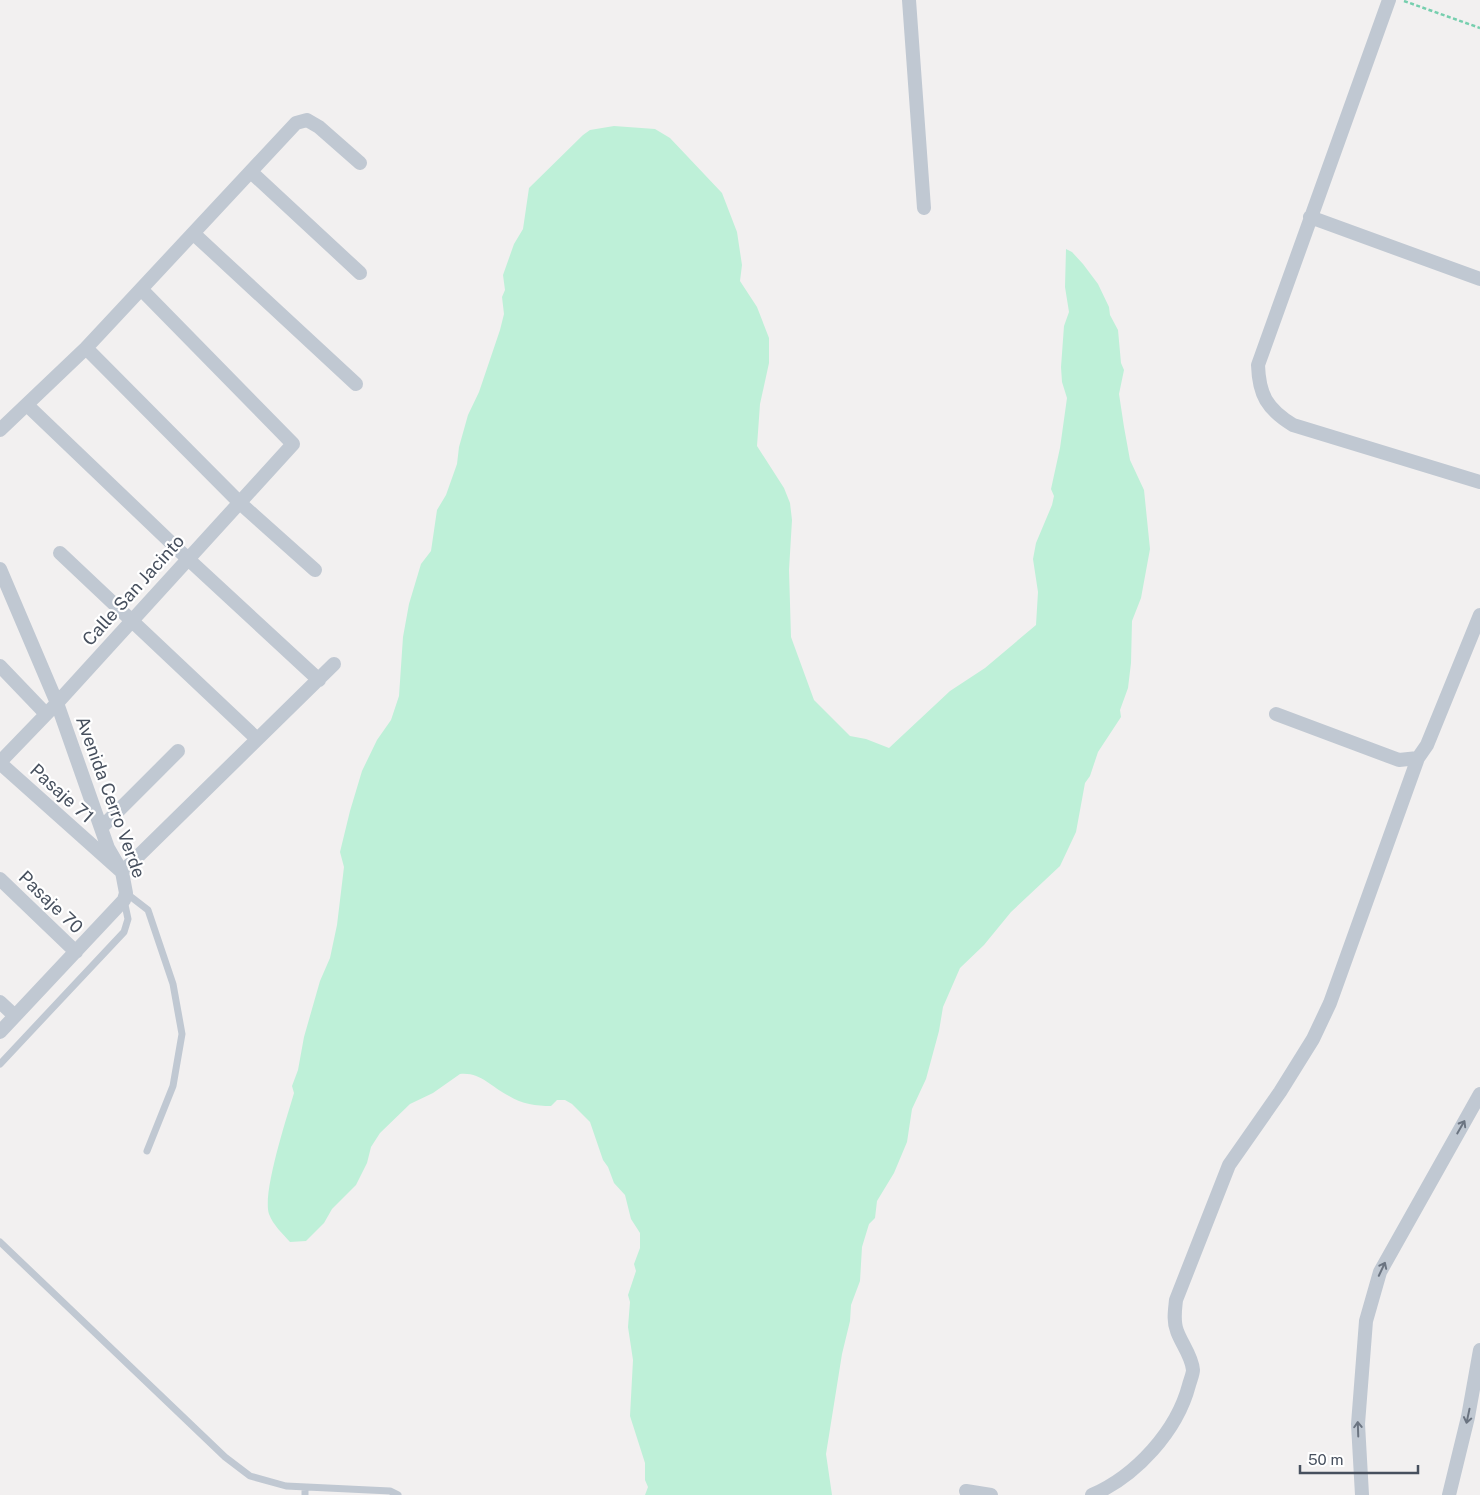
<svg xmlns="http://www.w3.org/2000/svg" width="1480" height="1495" font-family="'Public Sans',sans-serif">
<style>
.green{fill:#bef0d8}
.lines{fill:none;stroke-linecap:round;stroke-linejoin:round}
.path{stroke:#76cfae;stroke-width:2.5;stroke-dasharray:4 2.5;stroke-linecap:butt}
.service{stroke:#c0c8d2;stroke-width:7}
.minor{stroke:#c0c8d2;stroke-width:14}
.oneway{stroke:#6b7481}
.labels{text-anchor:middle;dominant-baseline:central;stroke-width:4.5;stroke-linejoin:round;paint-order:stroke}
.street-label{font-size:18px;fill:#47505e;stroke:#fff}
</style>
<rect width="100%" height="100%" fill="#f2f0f0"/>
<path class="green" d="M614,126L655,129L670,138L722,193L737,232L742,265L740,281L757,307L769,338V363L760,404L757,446L784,488L790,503L792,520L789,570L791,637L814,700L850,736L866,739L889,748L950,691L985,668L1036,625L1038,592L1033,559L1036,543L1052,505L1054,496L1051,489L1060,448L1067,398L1062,382L1061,367L1064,326L1069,312L1065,287L1066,249L1072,252L1083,264L1098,284L1109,307L1110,315L1118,330L1121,363L1124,370L1119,394L1124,427L1130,460L1144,490L1150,549L1141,598L1132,621L1131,663L1128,688L1120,710L1121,717L1098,752L1090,776L1085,783L1076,832L1060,866L1011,912L984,945L960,968L943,1007L939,1031L926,1079L912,1109L907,1142L894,1173L877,1201L875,1218L869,1224L862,1247L860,1281L851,1305L850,1321L842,1354L826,1454L832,1495H645L648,1487L645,1480V1463L630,1416L633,1360L628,1327L630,1302L628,1295L636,1271L634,1264L640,1248V1233L631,1219L625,1195L614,1183L608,1167L603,1160L590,1122L572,1104L565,1100H557L551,1106C536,1106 522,1104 509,1096C491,1087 481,1072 460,1074L433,1093L410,1104L380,1133L371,1147L367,1163L356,1185L332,1209L324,1223L306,1241L290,1242C283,1234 273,1225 269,1214C262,1193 287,1117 294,1093L292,1086L298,1070L304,1037L320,981L330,958L337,925L344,867L340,852L350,811L362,771L377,740L391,720L399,696L403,637L409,604L421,564L431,551L437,510L446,495L457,464L459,447L468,415L479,392L500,330L504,314L502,297L505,290L503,275L514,244L523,229L529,188L583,135L590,130Z"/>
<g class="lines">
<path class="path" d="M1404,1L1480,28"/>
<path class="service" d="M126,893L148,910L173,984L182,1034L173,1086L147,1151
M0,1064L124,932L128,919L124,900
M0,1242L225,1457L250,1476L286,1486L390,1491L398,1495
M305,1487V1495"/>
<path class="minor" d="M909,0L924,208
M1389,0L1258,365C1259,395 1267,409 1293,425L1480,482
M251,172L360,273
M1310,217L1480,279
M194,234L356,384
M86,348L240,503L315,570
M27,405L187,558L319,680
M0,430L86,348L296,123L307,120L319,127L360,163
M60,553L256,738
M0,569L57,703L108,848L122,872L126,893L124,900L0,1032
M0,666L46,714
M1276,714L1399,760L1418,758
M0,762L57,703L293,444L141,289
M0,763L122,872L334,664
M101,828L178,751
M0,879L76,952
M0,1002L15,1016
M966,1491L991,1495
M1092,1495C1136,1476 1177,1431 1189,1385C1190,1381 1193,1374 1193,1370C1192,1356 1181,1343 1177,1331C1173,1321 1175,1310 1176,1300L1229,1165L1280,1092L1313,1039L1330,1003L1418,758L1427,745L1480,615
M1362,1495L1358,1424L1366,1321L1380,1272L1480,1094
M1449,1495L1468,1417L1480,1350"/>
</g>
<defs><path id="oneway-shaft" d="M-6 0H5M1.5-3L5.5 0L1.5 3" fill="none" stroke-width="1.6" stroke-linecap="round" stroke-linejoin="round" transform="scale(1.25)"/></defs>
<g class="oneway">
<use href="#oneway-shaft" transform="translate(1461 1127) rotate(-60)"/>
<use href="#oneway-shaft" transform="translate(1382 1269) rotate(-65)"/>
<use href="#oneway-shaft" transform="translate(1468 1416) rotate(102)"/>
<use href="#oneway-shaft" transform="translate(1358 1429) rotate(-92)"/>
</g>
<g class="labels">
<g class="street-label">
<text transform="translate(133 590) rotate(-48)">Calle San Jacinto</text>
<text transform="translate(62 793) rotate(42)">Pasaje 71</text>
<text transform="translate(111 797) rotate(70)">Avenida Cerro Verde</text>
<text transform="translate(51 902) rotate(44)">Pasaje 70</text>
</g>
</g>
<path d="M1300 1465v8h118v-8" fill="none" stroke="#47505e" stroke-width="2.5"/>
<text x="1308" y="1465" font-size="15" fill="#47505e" stroke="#ffffff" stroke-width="4" paint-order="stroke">50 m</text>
</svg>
